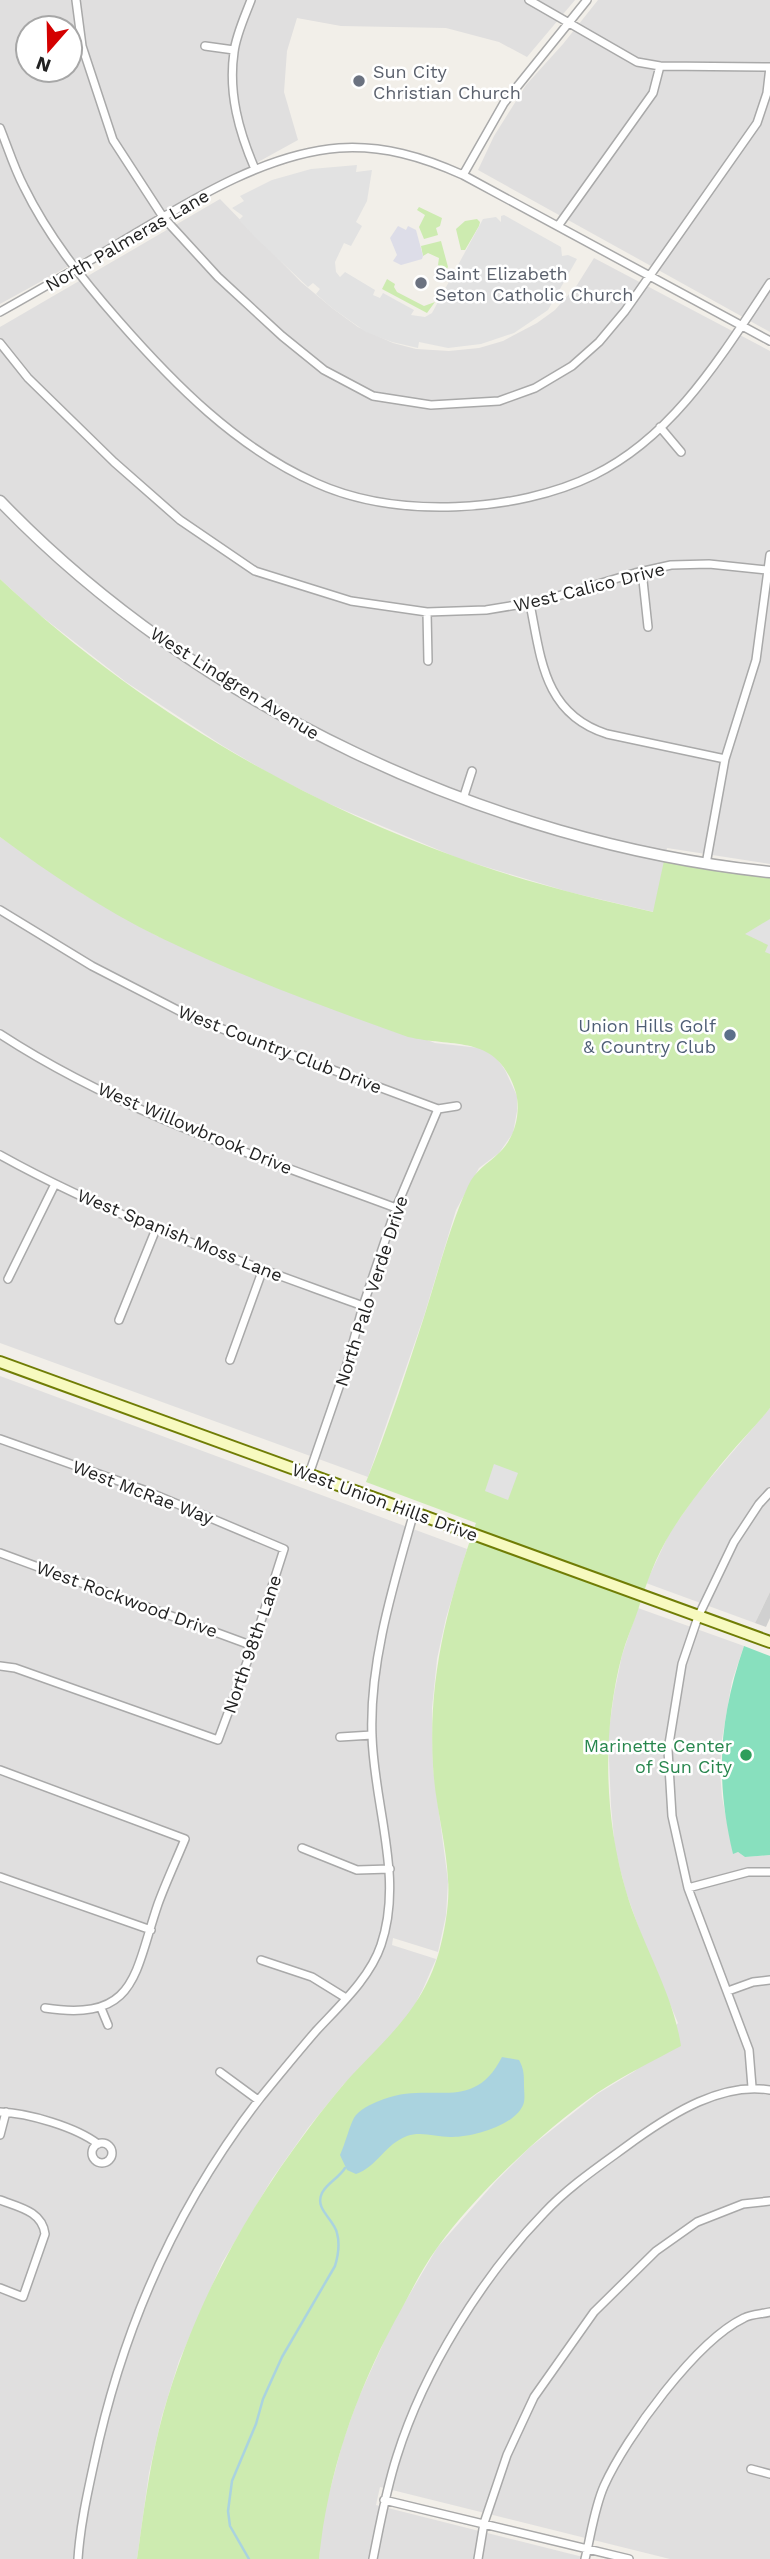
<svg xmlns="http://www.w3.org/2000/svg" width="770" height="2559" font-family="'Work Sans',sans-serif">
<style>
.residential{fill:#e0dfdf;fill-rule:evenodd}
.religious{fill:#d0d0d0}
.grass{fill:#cdebb0}
.pitch{fill:#88e0be}
.parking{fill:#e2e2e2}
.plaza{fill:#dddde8}
.water{fill:#aad3df}
.lines{fill:none;stroke-linecap:round;stroke-linejoin:round}
.stream{stroke:#aad3df;stroke-width:2.5}
.minor-casing{stroke:#a9a9a9;stroke-width:10}
.tertiary-casing{stroke:#a9a9a9;stroke-width:13}
.secondary-casing{stroke:#707d05;stroke-width:14}
.minor{stroke:#fff;stroke-width:7}
.tertiary{stroke:#fff;stroke-width:10}
.secondary{stroke:#f7fabf;stroke-width:10}
.worship-dot{fill:#6b7280;stroke:#fff;stroke-width:2.5}
.service-dot{fill:#5c6f8a;stroke:#fff;stroke-width:2.5}
.leisure-dot{fill:#2e9e5b;stroke:#fff;stroke-width:2.5}
.labels{text-anchor:middle;dominant-baseline:central;stroke-width:5;stroke-linejoin:round;paint-order:stroke}
.worship-label{font-size:18px;fill:#5b616d;stroke:#fff;text-anchor:start}
.street-label{font-size:18px;fill:#222;stroke:#fff}
.service-label{font-size:18px;fill:#4e5e75;stroke:#fff;text-anchor:end}
.leisure-label{font-size:18px;fill:#27864d;stroke:#fff;text-anchor:end}
</style>
<rect width="100%" height="100%" fill="#f2efe9"/>
<path class="residential" d="M0,0H575L527,57L499,42L446,28L341,26L297,18L287,51L284,92L298,140L0,304ZM28,28H70V70H28Z
M598,0H770V332L478,170L494,136L526,85L563,44Z
M220,199L301,282L332,308L358,327L393,343L416,349L449,351L479,348L503,341L537,323L555,310L577,285L594,258L770,351V864L667,848L654,912L569,892L460,859L325,802L272,775L223,746L126,682L36,612L0,579V327Z
M0,837L83,894L157,936L435,1043L480,1048L496,1057L505,1070L517,1096V1111L513,1133L499,1153L479,1168L456,1210L424,1316L368,1477L0,1343Z
M0,1376L467,1549L446,1618L437,1659L432,1708L433,1768L448,1881L446,1915L438,1952L393,1938L392,1945L436,1959L423,1989L410,2014L393,2035L343,2085L308,2128L272,2179L222,2263L179,2361L162,2416L149,2473L137,2559H0Z
M770,1408V1592L755,1623L646,1583L669,1534L696,1495Z
M638,1608L744,1646L732,1681L722,1739L720,1771L722,1797L733,1853L738,1852L745,1857L770,1855V2559H670L380,2487L376,2505L591,2559H319L322,2520L343,2441L358,2399L392,2324L437,2248L496,2181L529,2148L597,2094L635,2071L678,2023L643,1940L626,1892L615,1849L611,1806L608,1737L614,1694L622,1655Z"/>
<path class="religious" d="M770,1592V1618L766,1627L755,1623Z"/>
<path class="grass" d="M419,207L442,218L440,226L436,228L438,235L424,239L419,227L425,215L417,210Z
M477,219L480,222L479,226L465,250H461L456,229L465,221Z
M441,241L448,267L446,270L438,265L439,258L428,253L423,256L421,246Z
M387,279L395,284L394,287L397,292L424,306L435,302L427,313L382,289Z
M0,579C131,702 291,798 459,858C522,881 588,897 653,912L665,856L770,872V1408C757,1425 742,1439 728,1456C708,1480 688,1505 671,1532C656,1556 646,1584 638,1610C633,1625 626,1640 622,1655C602,1731 604,1816 626,1891C641,1943 673,1992 681,2046C653,2061 624,2075 597,2093C543,2131 475,2195 437,2248C423,2267 413,2288 402,2308C358,2386 328,2470 319,2559H137C144,2510 150,2461 163,2414C192,2310 244,2214 309,2128C320,2113 332,2098 344,2084C384,2039 421,2013 439,1952C445,1930 450,1902 448,1879C446,1841 435,1804 433,1766C428,1677 447,1606 476,1523L366,1482C388,1428 406,1372 424,1317C438,1273 449,1228 468,1186C475,1170 488,1164 500,1152C515,1137 521,1113 516,1093C498,1034 457,1048 408,1037C324,1007 240,976 159,937C104,910 50,874 0,837Z"/>
<path class="pitch" d="M744,1646L770,1656V1855L745,1857L738,1852L733,1854C715,1778 719,1719 744,1646Z"/>
<path class="parking" d="M357,165L356,172L372,170L367,201L356,222L362,226L351,246L344,243L335,262L336,272L340,277L345,272L375,290L373,295L380,298L383,293L414,310L411,315L425,317L432,313L483,219L496,217L501,222V216L504,215L561,247L562,256L568,255L577,259L548,310L514,333L481,344L448,348L419,342L418,348L392,342L366,332L332,308L316,294L320,289L313,283L308,287L256,238L239,220L243,216L232,208L244,201L240,196L272,180L311,169Z
M770,919V954L765,952L768,945L745,934Z
M494,1464L518,1473L508,1500L485,1491Z"/>
<path class="plaza" d="M398,226L406,230L408,226L416,230L423,256L422,259L401,265L393,261L397,255L390,238Z"/>
<path class="water" d="M502,2057L519,2060C524,2069 524,2075 524,2086C524,2090 525,2097 524,2102C519,2125 470,2138 450,2137C436,2137 421,2131 407,2136C385,2144 377,2167 356,2174L347,2170L340,2155C345,2145 351,2120 356,2115C363,2107 374,2103 384,2099C433,2081 473,2114 502,2057Z"/>
<g class="lines">
<path class="stream" d="M249,2559L230,2526L228,2511L232,2481L256,2424L263,2399L282,2357L335,2266C338,2256 340,2244 337,2233C334,2219 314,2209 322,2193C327,2183 339,2178 345,2168"/>
<g class="minor-casing">
<path id="minor" d="M76,0L82,46L113,140L163,217L218,277L282,336L324,370L373,396L431,405L499,401L535,388L572,366L599,342L625,311L757,123L767,93L770,67
M251,0C245,16 236,35 234,52C228,93 239,132 255,169
M529,0L637,62L660,66L770,67
M205,46L234,50
M0,128C8,148 14,168 24,187C48,236 82,279 118,320C174,384 237,448 316,483C396,519 516,513 594,475C674,436 722,355 770,283
M463,175L504,103L587,0
M558,226L653,93L660,66
M0,312C39,290 78,268 116,245C182,206 261,154 339,148C383,145 423,157 463,175L770,341
M0,343L28,378L114,462L180,520L255,571L351,601L427,612L486,610L541,601L635,573L671,565L709,564L767,570
M660,427L681,452
M642,571L648,627
M530,604C541,659 544,714 607,734L725,759
M427,612L428,661
M463,799L472,771
M706,864L725,759L756,660L770,555
M0,910L92,966L193,1018L438,1109L457,1106
M0,1034C121,1113 262,1158 396,1208
M0,1155C115,1219 240,1261 363,1306
M8,1279L55,1184
M119,1320L156,1229
M230,1360L263,1269
M0,1439L144,1490L284,1549L253,1646L218,1740L15,1668L0,1666
M309,1474L348,1361L363,1306L396,1208L438,1109
M0,1553L253,1646
M340,1737L372,1735
M0,1770L185,1839C176,1861 166,1882 158,1904C134,1974 137,2022 45,2008
M302,1848L357,1870L390,1869
M0,1877L151,1930
M688,1888L748,1872H770
M261,1960L312,1977L346,1998
M728,1991L753,1982L770,1980
M101,2008L108,2025
M220,2072L258,2100
M752,2087L749,2050L688,1888L672,1816L668,1750L682,1664L698,1617L734,1542L759,1504L770,1492
M0,2112C28,2113 76,2127 98,2144
M0,2135L6,2112
M92 2153a10 10 0 1 1 20 0a10 10 0 1 1-20 0Z
M0,2200C18,2207 42,2211 45,2234L23,2297L0,2288
M751,2469L770,2474
M384,2500L629,2559
M78,2559C80,2527 87,2495 94,2463C122,2330 177,2205 261,2097C279,2075 297,2053 316,2031C339,2006 370,1978 381,1945C404,1878 374,1806 372,1736C369,1662 394,1583 414,1512
M373,2559C380,2524 386,2490 397,2456C424,2370 482,2277 544,2213C570,2185 604,2163 635,2140C673,2113 722,2082 770,2090
M478,2559L484,2523L507,2455L534,2397L594,2312L656,2251L697,2222L743,2204L770,2201
M585,2559C591,2535 594,2509 604,2486C626,2437 696,2341 744,2318C751,2314 762,2314 770,2312"/>
</g>
<g class="tertiary-casing">
<path id="tertiary" d="M0,501C196,705 490,843 770,872"/>
</g>
<g class="secondary-casing">
<path id="secondary" d="M0,1362L770,1642"/>
</g>
<use href="#minor" class="minor"/>
<use href="#tertiary" class="tertiary"/>
<use href="#secondary" class="secondary"/>
</g>
<g class="worship-dot">
<circle cx="359" cy="81" r="7"/>
<circle cx="421" cy="283" r="7"/>
</g>
<circle class="service-dot" cx="730" cy="1035" r="7"/>
<circle class="leisure-dot" cx="746" cy="1755" r="7"/>
<g class="labels">
<g class="worship-label">
<text x="373" y="71">Sun City<tspan x="373" dy="21">Christian Church</tspan></text>
<text x="435" y="273">Saint Elizabeth<tspan x="435" dy="21">Seton Catholic Church</tspan></text>
</g>
<g class="street-label">
<text transform="translate(127 240) rotate(-30)">North Palmeras Lane</text>
<text transform="translate(589 587) rotate(-14)">West Calico Drive</text>
<text transform="translate(235 683) rotate(32)">West Lindgren Avenue</text>
<text transform="translate(280 1049) rotate(21)">West Country Club Drive</text>
<text transform="translate(195 1128) rotate(23)">West Willowbrook Drive</text>
<text transform="translate(180 1235) rotate(22)">West Spanish Moss Lane</text>
<text transform="translate(371 1291) rotate(-72)">North Palo Verde Drive</text>
<text transform="translate(143 1492) rotate(21)">West McRae Way</text>
<text transform="translate(385 1502) rotate(20)">West Union Hills Drive</text>
<text transform="translate(127 1599) rotate(20)">West Rockwood Drive</text>
<text transform="translate(252 1644) rotate(-71)">North 98th Lane</text>
</g>
<g class="service-label">
<text x="716" y="1025">Union Hills Golf<tspan x="716" dy="21">&amp; Country Club</tspan></text>
</g>
<g class="leisure-label">
<text x="732" y="1745">Marinette Center<tspan x="732" dy="21">of Sun City</tspan></text>
</g>
</g>
<g transform="translate(49 49) rotate(200)"><circle r="33" fill="#ffffff" stroke="#a7a7a7" stroke-width="2"/>
<path d="M0-5L12 26L0 18L-12 26Z" fill="#d40000"/>
<text y="-10" font-size="19" font-weight="bold" text-anchor="middle" fill="#222222">N</text>
</g>
</svg>
